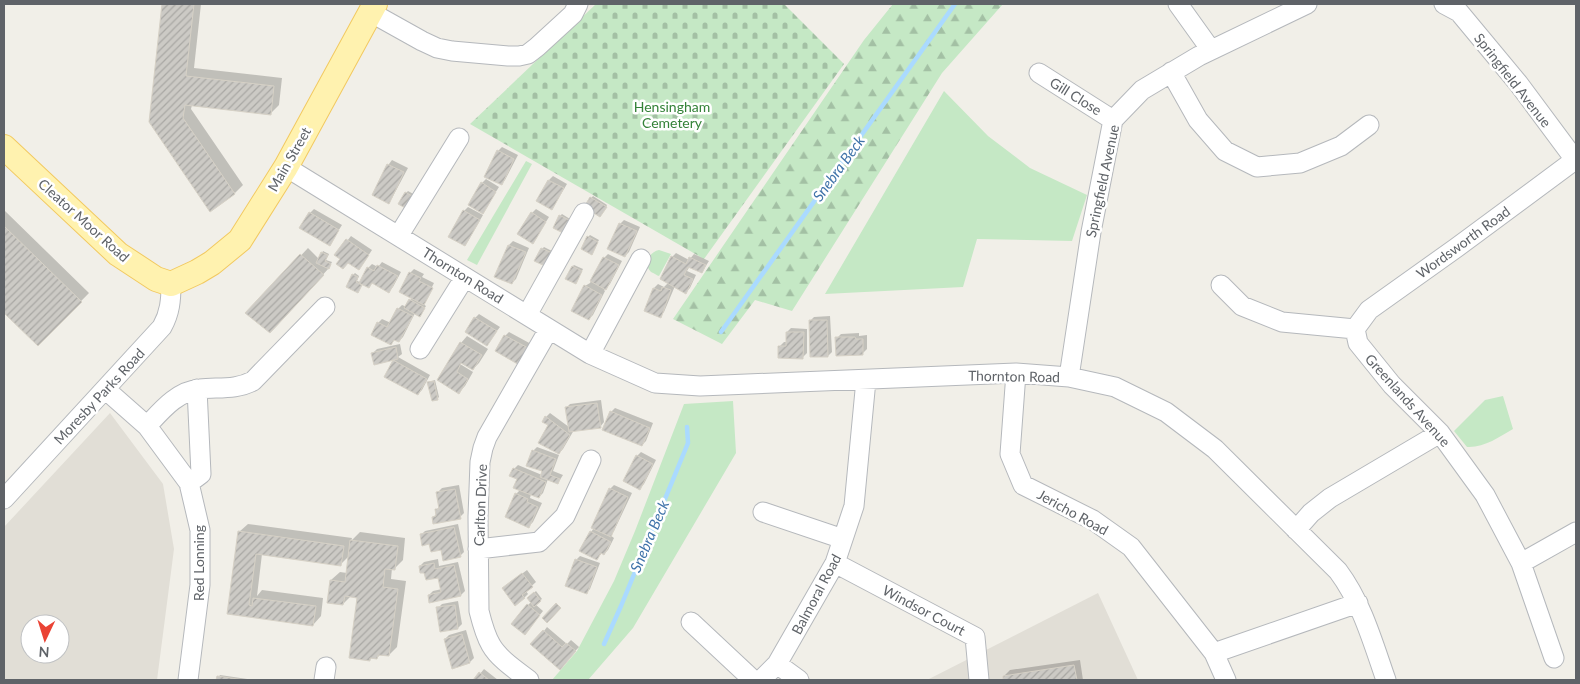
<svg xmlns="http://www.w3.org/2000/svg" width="1580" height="684" font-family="Lato,sans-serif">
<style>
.education{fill:#e1ded6;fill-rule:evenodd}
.green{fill:#c5e8c5}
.forest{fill:url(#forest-firs)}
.cemetery{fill:url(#cemetery-stones)}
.shadow{fill:#0003}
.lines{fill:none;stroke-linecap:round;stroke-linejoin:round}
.stream{stroke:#aadaff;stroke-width:4.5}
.building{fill:url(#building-hatch);stroke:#d6d1c6}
.minor-casing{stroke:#b5b8bc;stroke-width:21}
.major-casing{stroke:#f2c960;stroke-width:26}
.minor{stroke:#fff;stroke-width:19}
.major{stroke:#fff2af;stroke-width:24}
.labels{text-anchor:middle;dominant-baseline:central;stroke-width:5;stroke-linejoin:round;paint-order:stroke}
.street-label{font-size:14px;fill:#5f6368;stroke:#fff}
.park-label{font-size:14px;fill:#348238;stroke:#fff}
.water-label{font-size:15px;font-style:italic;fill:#4174aa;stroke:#fff}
</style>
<defs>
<pattern id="forest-firs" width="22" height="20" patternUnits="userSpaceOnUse" patternTransform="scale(1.25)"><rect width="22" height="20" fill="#c5e8c5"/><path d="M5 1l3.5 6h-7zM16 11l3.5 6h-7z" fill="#a3c0a4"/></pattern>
<pattern id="cemetery-stones" width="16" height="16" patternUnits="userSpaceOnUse" patternTransform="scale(1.25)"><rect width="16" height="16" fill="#c5e8c5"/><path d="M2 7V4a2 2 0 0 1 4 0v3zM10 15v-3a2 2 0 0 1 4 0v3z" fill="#a3c0a4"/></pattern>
<pattern id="building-hatch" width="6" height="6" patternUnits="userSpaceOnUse" patternTransform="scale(1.25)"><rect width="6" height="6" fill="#cccac5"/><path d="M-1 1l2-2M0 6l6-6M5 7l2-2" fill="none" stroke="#a9a8a4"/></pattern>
</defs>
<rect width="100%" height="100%" fill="#f1efe8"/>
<path class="education" d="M110,413L163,484L174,549L157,680H4V527ZM30,624H60V654H30Z
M1098,593L1138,680H927Z"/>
<path class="green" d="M944,91L988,136L1030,168L1087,195L1072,241L977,239L963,287L825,294Z
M526,161L532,164L477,265L467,260Z
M659,250L671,254L659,276C658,276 652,272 651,272C643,264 649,252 659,250Z
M1503,396L1513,429C1499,437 1484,448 1467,447L1454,431L1485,400Z
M733,401L736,453L633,628L588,680H552L577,651L614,581L635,531L684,404Z"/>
<path class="forest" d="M893,4H1003L942,73L792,311L755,300L722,344L673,319L864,40Z"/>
<path class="cemetery" d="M596,4H784L844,64L704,259L470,124Z"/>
<path class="shadow" d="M163,4H201L194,68L282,78L279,105L270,114L192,105L191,109L243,185L235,193L150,122Z
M502,147L518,155L505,180L501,184L498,151Z
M392,160L408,168L392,198L388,202L373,195L389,164Z
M553,176L567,184L555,204L551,208L549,180Z
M486,179L499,187L483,212L482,183Z
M408,191L417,196L411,207L406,193Z
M593,196L607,205L602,214L585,206Z
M468,207L483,215L468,241L465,245L464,211Z
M314,209L342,225L330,244L310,213Z
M536,209L549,217L536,238L532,213Z
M4,210L89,293L38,345L4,311Z
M562,214L570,219L564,230L560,216Z
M624,220L640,227L629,252L625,256L620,224Z
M590,235L599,240L593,251L588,237Z
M351,236L372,250L362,265L342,259L336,255Z
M513,241L529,248L516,279L512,283L496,276L509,245Z
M544,247L552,251L546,263L542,249Z
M308,248L319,259L323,251L329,254L326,260L332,262L329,268L277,325L247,313Z
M676,253L689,260L694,254L709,261L702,272L690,266L687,271L696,275L690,288L686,292L675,286L664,312L660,316L645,310L654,288L658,284L664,287L669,282L672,257Z
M608,254L622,261L610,284L604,290L605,291L593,315L589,319L585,286L590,283L604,258Z
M382,262L401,272L393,287L389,291L373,282L369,286L362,283L358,291L353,275L355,273L359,276L357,281L360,282L368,268L372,264L378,267Z
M574,265L583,269L577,281L573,266Z
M414,269L424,274L422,277L434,283L425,301H426L423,304L426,306L421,314L415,313L403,337L399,341L395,339L391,343L373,334L378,323L382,319L391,323L398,309L402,305L407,307L412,298L410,273Z
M479,314L500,327L487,344L475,318Z
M830,316L832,352L828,356L810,321L814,317Z
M791,328L807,329V353L803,357L780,346L784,342H787V332Z
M509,332L533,345L525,360L505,336Z
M859,333V336L867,335V349L863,353L837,338L841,334Z
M467,336L488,349L479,363L473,369L461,362L460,364L473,372L465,386L459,392L438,380L461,343Z
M400,344L402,354L398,357L430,375L422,390L418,394L386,376L395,359L373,353L377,349Z
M435,380L439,397L437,399L429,382Z
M601,400L604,422L600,427L574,430L563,449L558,454L550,424L544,421L546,417L550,413L569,427L566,408L570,404Z
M615,408L653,423L646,441L642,445L611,412Z
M537,447L559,455L553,471L563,475L558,483L548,479L543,493L539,497L531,494L530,498L542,503L533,522L529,526L516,494L521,489L519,479L514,469L518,465L542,475L544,471L533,451Z
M641,452L656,460L644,484L640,488L637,456Z
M459,485L464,513L460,517H433L437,514L436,510L440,506L438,492L442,488Z
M614,485L632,493L614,531L610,535L614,538L608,550L604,554L602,553L597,558L591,532L594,528L610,489Z
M248,524L352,538L351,541L360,532L405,538L403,560L394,569L392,568L391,579L406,581L397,647L389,655L381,654L377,658L372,657L370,660L359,597L351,596L343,604L331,580L340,572L347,573L349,556L341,564L262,554L257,596L262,590L323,598L321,616L313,625L228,613L239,532Z
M458,524L464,552L460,556L430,543L421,535L425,531Z
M580,556L600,563L590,589L586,593L576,560Z
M438,559L439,566L458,562L465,591L461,595H429L433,591L442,589L439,576L425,571L420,566L424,562Z
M527,570L536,582L526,591L528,594L524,598L507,585Z
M536,591L542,599L535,604L543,611L528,630V605L531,602L528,598Z
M458,601L462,624L458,628L438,608L442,604Z
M547,627L567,644L571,640L579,647L563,664L544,631Z
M466,630L474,658L470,662L445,639L449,635Z
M1080,660L1083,680H1005L1004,676L1010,670Z
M484,669L498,680H475Z
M220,675L254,680H217Z"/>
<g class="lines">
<path class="stream" d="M721,332L955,4
M604,644L621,606L688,443L687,427"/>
</g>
<path class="building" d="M162,4H194L186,76L274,86L271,115L185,105L183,118L235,194L210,212L149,122Z
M497,150L514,159L502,185L484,177Z
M387,164L404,172L389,204L372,195Z
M548,180L564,188L552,210L536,201Z
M481,182L496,192L483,214L468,205Z
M405,192L416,198L409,210L398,204Z
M590,197L607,207L600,217L584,207Z
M463,210L480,220L465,246L448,237Z
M309,212L339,230L330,246L299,228Z
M531,212L546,222L533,244L517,234Z
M559,215L569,220L563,233L553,228Z
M619,223L637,231L625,257L607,249Z
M4,226L82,302L38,346L4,313Z
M587,236L598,242L592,255L581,249Z
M346,239L369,255L359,270L348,263L343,269L336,264L340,259L334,255Z
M508,245L526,252L512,284L494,277Z
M541,248L552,253L545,266L534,261Z
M321,252L328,255L325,261L331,264L329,269L316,263Z
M300,254L324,275L270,333L245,313Z
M671,256L686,264L689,257L706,265L702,273L688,267L684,275L693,279L686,294L660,279Z
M603,257L619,265L606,290L590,281Z
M377,265L398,276L389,293L372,283L369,288L359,283L367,267L374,271Z
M572,266L582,271L576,284L565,279Z
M409,272L421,278L419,281L433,288L424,305L399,292Z
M352,274L358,277L356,282L362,285L358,293L346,287Z
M584,285L602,295L589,320L571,311Z
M662,287L671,290L661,318L644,311L653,288L661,291Z
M409,299L425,308L420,317L404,308Z
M397,308L413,316L399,342L394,340L391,345L371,335L377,322L387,327Z
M474,317L497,331L487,346L465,332Z
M809,320H827L828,357H810Z
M786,332H804L803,359L778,358V346H786Z
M504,335L530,349L521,366L495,351Z
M835,337H855L856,339H863V355L836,356Z
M460,342L482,355L473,370L461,363L457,372L468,379L459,394L437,380Z
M396,347L398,359L374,365L371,353Z
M393,360L427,379L418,395L384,377Z
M434,381L438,400L432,401L427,382Z
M597,403L601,428L569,432L565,407Z
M610,411L650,428L642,446L602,430Z
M545,416L570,435L559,454L538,443L548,425L542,422Z
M532,450L556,459L550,475L560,479L558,484L540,477L542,471L526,466Z
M636,455L653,464L640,490L623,481Z
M513,468L546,482L539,498L513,488L517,479L509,476Z
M609,488L628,497L611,537L591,528Z
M455,489L461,519L433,524L432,517L436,516L435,509H439L436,492Z
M515,493L528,499L527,502L538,507L529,528L505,517Z
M454,527L461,557L443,561L441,550L431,552L429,544L422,546L420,534Z
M238,531L344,546L341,566L256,554L249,605L252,606L253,598L316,606L313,626L227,614Z
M590,531L611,542L604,555L601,553L597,560L579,551Z
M350,540L398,546L395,570L385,569L383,587L398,589L389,656L378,655L377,659L370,658V661L349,658L357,598L345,596L343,605L327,603L330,580L345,582Z
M575,559L597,567L587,594L565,586Z
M434,563L435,569L454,565L461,596L429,603L428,595L441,592L438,578L426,580L424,573H420L419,566Z
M522,573L533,587L522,595L525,598L515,606L502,588Z
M534,592L541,601L534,607L527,598Z
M556,603L561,608L547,623L542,618Z
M527,604L540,615L525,635L511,624Z
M455,605L458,629L440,632L436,607Z
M543,630L562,647L566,643L576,651L560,670L530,644Z
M462,634L470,663L452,669L444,639Z
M1074,665L1077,680H1003V676Z
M479,672L489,680H473Z
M217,676L245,680H216Z"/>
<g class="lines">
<g class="minor-casing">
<path id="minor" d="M1178,4L1211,50
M1444,4L1459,12L1518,83L1576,161
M370,12L422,41L437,48L452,51L508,56H519L528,54L537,47L573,14L578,4
M1171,72L1198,120L1225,151L1257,167L1300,163L1341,146L1369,125
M1039,73L1113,120
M286,167L590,354L655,383L700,386L1016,373L1069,377L1115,387L1166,412L1215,449L1338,571C1362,603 1373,643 1386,680
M399,235L459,138
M1221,285L1242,306L1282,322L1355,329
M527,315L584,213
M1355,329L1358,343L1392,385L1440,433L1485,495L1521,563L1554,658
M1355,329L1369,310L1456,248L1575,160
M420,349L465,277
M590,354L641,259
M1016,373L1010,454L1023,485L1093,520L1131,547L1214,653L1226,680
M1069,377L1091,232L1113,120L1142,90L1199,56L1307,4
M105,389L147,426L189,483L200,530V585L188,680
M147,426C161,411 177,391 200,389C218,387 236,390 253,381L325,307
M189,483L201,474L197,389
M4,499L162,327C170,313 171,300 171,284
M763,512L843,539
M1296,530L1311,513L1330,498L1440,433
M478,549L539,542L565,516L591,460
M835,563L975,637L979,680
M1521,563L1576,532
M691,622L753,680
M1214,653L1358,603
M777,664L799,680
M324,680L326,667
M529,680C516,670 499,659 491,645C485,635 482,623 479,611L478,517L480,462L483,448L487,437L549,329
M761,680L777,664L835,563L854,506L866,380"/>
</g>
<g class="major-casing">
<path id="major" d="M4,147L118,254L156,279L171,284L197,272L212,263L240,240L286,167L375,4"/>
</g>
<use href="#minor" class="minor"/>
<use href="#major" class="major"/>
</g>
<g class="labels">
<g class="street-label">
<text transform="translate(1513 80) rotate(52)">Springfield Avenue</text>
<text transform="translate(1076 96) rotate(32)">Gill Close</text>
<text transform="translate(289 159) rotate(-60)">Main Street</text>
<text transform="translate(1102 181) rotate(-78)">Springfield Avenue</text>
<text transform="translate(84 220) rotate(42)">Cleator Moor Road</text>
<text transform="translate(1463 242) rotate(-36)">Wordsworth Road</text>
<text transform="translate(463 275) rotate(32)">Thornton Road</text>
<text transform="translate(1014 376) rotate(1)">Thornton Road</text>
<text transform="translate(99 396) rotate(-47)">Moresby Parks Road</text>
<text transform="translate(1408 400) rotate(48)">Greenlands Avenue</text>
<text transform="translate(480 505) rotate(-88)">Carlton Drive</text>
<text transform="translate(1073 512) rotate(29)">Jericho Road</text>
<text transform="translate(198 563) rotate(-90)">Red Lonning</text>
<text transform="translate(816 594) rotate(-62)">Balmoral Road</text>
<text transform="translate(924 610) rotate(28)">Windsor Court</text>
</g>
<g class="park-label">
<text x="672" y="106">Hensingham<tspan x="672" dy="16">Cemetery</tspan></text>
</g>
<g class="water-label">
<text transform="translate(838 168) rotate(-54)">Snebra Beck</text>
<text transform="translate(649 536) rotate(-67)">Snebra Beck</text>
</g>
</g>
<rect width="1580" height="684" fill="none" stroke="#5f6368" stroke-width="10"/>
<g transform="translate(45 639) rotate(184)"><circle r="24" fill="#ffffff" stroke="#bfc1c3"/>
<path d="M0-4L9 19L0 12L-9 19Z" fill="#ea4335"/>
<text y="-8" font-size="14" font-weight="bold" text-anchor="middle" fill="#5f6368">N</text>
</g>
</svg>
